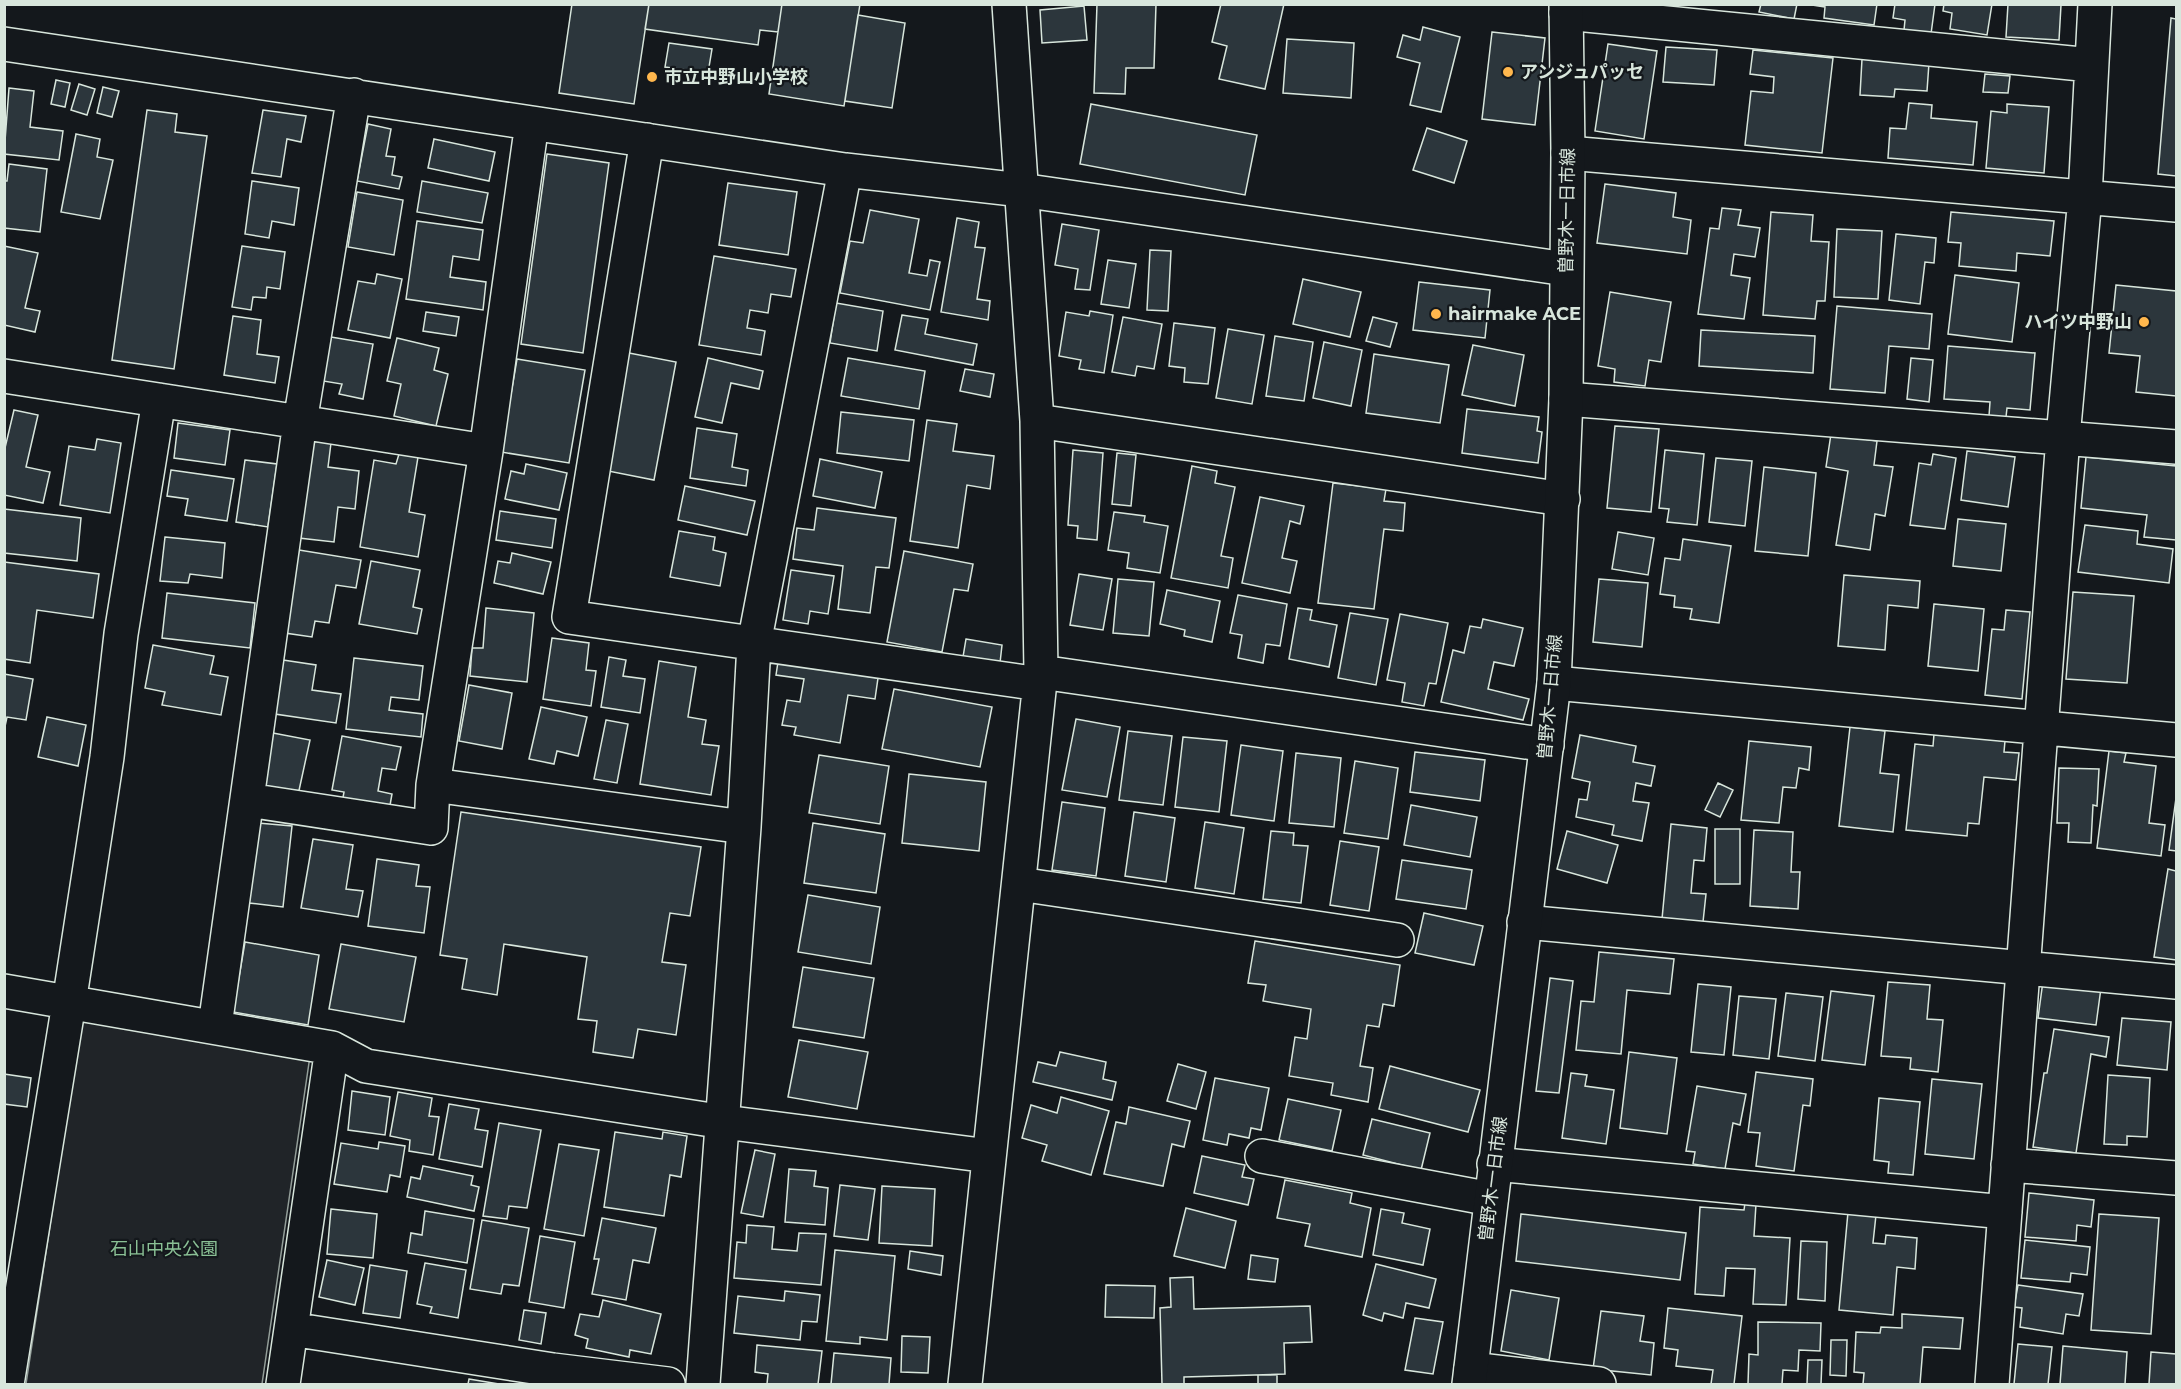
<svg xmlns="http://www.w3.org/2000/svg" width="2181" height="1389" font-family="Montserrat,'Noto Sans JP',sans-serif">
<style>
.green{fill:#202428;stroke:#939e99;stroke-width:1.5}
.building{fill:#2c363c;stroke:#d8e6dc;stroke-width:1.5}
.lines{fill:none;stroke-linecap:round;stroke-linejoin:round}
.minor-casing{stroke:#d8e6dc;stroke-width:36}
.major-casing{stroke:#d8e6dc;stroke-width:36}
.minor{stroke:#14181c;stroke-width:33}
.major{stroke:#14181c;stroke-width:33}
.poi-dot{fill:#ffb74d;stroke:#14181c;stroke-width:2}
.labels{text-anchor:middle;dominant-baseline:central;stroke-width:4.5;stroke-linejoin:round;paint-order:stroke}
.poi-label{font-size:18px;font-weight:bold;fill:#d8e6dc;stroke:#14181c;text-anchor:start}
.street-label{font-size:18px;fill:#d8e6dc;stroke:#14181c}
.park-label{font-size:18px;fill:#8ac095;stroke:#14181c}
</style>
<rect width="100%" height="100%" fill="#14181c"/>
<path class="green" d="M81,1021L310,1056L262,1384H26Z"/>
<path class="building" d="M572,4H649L634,104L559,93Z
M649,4H782L778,32L760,30L758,45L645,29Z
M782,4H860L844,106L769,94Z
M1097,4H1156L1154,68H1126L1125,94L1094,93Z
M1221,4H1284L1265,89L1219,79L1227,46L1212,42Z
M1761,4H1797L1794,19L1759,12Z
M1877,4L1874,25L1824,18L1825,7L1812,5Z
M1895,4H1935L1931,34L1904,30L1905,20L1893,18Z
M1944,4H1992L1987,35L1950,29L1952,13L1943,11Z
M2008,4L2061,5L2059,40L2006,37Z
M1084,6L1087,40L1042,43L1040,10Z
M858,15L905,23L892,108L845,101Z
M2171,18L2176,19V176L2158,174Z
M1423,27L1460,37L1441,112L1410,105L1420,63L1397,57L1403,35L1420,40Z
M1492,32L1545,38L1535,125L1482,119Z
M1287,39L1354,43L1351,98L1283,93Z
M669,43L712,49L708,73L665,67Z
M1608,44L1657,51L1644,139L1595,131Z
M1666,47L1717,50L1714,85L1663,82Z
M1753,50L1833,58L1822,153L1745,145L1751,91L1773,93L1774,77L1750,74Z
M1862,59L1929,63L1927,91L1895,89L1894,97L1860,95Z
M1985,74L2010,76L2008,93L1983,92Z
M56,80L70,83L65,107L51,104Z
M79,84L95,89L87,115L71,110Z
M103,87L119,91L112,117L97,113Z
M9,88L34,91L30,127L63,131L59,160L4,154Z
M1909,103L1932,105L1931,118L1977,122L1973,165L1888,158L1890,128L1906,129Z
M1091,104L1257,135L1245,195L1080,164Z
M2007,104L2049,107L2044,173L1986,168L1991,111L2007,113Z
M147,110L177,114L175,132L207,136L174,369L112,360Z
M263,110L306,116L301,142L287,139L281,177L252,173Z
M368,124L391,129L386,156L395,157L392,175L402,177L399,189L357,181Z
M1427,128L1467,141L1454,183L1413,170Z
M76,134L100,139L97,157L113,160L100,219L61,212Z
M434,139L495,152L489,181L428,168Z
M547,154L609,163L583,353L521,344Z
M9,164L47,169L40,232L4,228V181H7Z
M252,181L299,188L294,225L272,221L269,238L245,234Z
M422,181L488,193L482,223L417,212Z
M728,183L797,192L788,255L719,245Z
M1605,184L1676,193L1673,217L1691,220L1687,254L1597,243Z
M357,192L403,200L394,255L348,247Z
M1722,208L1741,210L1738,225L1760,228L1755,257L1734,254L1731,275L1750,278L1744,319L1698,314L1710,228L1719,229Z
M870,210L919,219L909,273L927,276L930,260L940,262L930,310L840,293L850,241L863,243Z
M1771,212L1813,215L1811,241L1829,242L1825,301H1817L1815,319L1763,315Z
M1951,212L2054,221L2050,256L2017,253L2016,271L1959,266L1961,243L1948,242Z
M957,218L979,222L975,247L985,248L977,299L990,301L988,320L941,312Z
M417,221L483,230L479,260L453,256L450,277L486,282L483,310L406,299Z
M1062,224L1099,230L1090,290L1075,289L1078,269L1055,265Z
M1837,229L1882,231L1878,299L1834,297Z
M1896,234L1936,238L1934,263L1925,262L1920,304L1889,300Z
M4,246L38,253L25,308L40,311L35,332L4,325Z
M242,246L285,252L280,289L267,287L266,298L253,297L251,310L232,307Z
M1150,250L1171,251L1168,311L1147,310Z
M714,256L796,269L791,297L771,294L768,313L750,310L747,328L765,331L761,355L699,345Z
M1108,260L1136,264L1129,308L1101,304Z
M377,274L402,279L390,338L348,330L358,281L375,284Z
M1955,275L2019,283L2012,342L1948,334Z
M1303,279L1361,292L1350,337L1293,324Z
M1419,282L1490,290L1485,338L1413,330Z
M2116,285L2176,291V396L2136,392L2140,356L2109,353Z
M1610,292L1671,302L1661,362L1649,360L1645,386L1614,382L1615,369L1598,366Z
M836,303L883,311L877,351L830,343Z
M1837,306L1932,314L1929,349L1889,346L1885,393L1830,389Z
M1090,311L1113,315L1104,373L1079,369L1081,360L1059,356L1066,312L1089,316Z
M426,312L459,317L456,336L423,331Z
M902,315L928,319L925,334L977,344L973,365L895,350Z
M233,316L261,320L257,354L279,357L275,383L224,375Z
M1123,317L1162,324L1154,369L1137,366L1135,376L1112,372Z
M1373,317L1397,323L1390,347L1366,341Z
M1174,323L1215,328L1208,384L1184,382L1185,368L1169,366Z
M1228,329L1264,335L1252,404L1216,398Z
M1701,330L1815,336L1813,373L1699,366Z
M1275,336L1313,342L1304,401L1266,396Z
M331,337L373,344L363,399L339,394L342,384L323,381Z
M397,338L439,348L434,370L448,374L436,426L394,416L401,384L387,381Z
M1324,342L1362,350L1351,406L1313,398Z
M1473,345L1524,355L1515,406L1462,395Z
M1948,346L2035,353L2030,410L2007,408L2006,417L1989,416L1990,402L1944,399Z
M629,353L676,362L654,480L608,471Z
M1374,354L1449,365L1440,423L1366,413Z
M708,358L763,371L759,389L731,383L722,423L695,417Z
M848,358L925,371L919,409L841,396Z
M1911,358L1933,360L1929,402L1907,399Z
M517,359L585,370L569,463L501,452Z
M965,369L994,374L990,397L960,391Z
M1467,409L1539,417L1537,431L1542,432L1538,463L1462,453Z
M14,410L38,415L26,467L50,472L43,503L4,495V452Z
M841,412L914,420L909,461L837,453Z
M927,420L957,424L953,451L994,456L990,489L967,485L958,548L910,541Z
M178,423L230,430L225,465L174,458Z
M1615,426L1659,429L1651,512L1607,508Z
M697,428L737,434L732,467L748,470L746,486L690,478Z
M1831,434L1877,441L1874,465L1893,467L1885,516L1875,514L1870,550L1836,545L1848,471L1826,467Z
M97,439L121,443L110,513L60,505L69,446L95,450Z
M311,441L331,443L328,467L359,471L355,509L338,507L334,542L299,538Z
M1073,450L1103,453L1097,540L1077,538L1078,526L1068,525Z
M1665,450L1704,454L1697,525L1667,522L1669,509L1659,508Z
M1967,451L2015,457L2008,507L1961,500Z
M1117,453L1136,455L1131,506L1112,504Z
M399,454L418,457L409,512L425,515L418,557L360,547L374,460L396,464Z
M1933,454L1956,458L1945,529L1910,525L1919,463L1931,465Z
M2086,457L2176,466V540L2144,537L2147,515L2081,508Z
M1716,458L1752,461L1745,526L1709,522Z
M820,459L882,472L875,508L813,496Z
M245,460L277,464L268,527L236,522Z
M526,464L567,473L559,510L505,499L511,471L524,474Z
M1192,466L1217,471L1215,483L1235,487L1221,556L1233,558L1228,588L1171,578Z
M1764,467L1816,473L1808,556L1755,551Z
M171,470L234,479L227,521L185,515L188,499L167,496Z
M1333,483L1386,489L1384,501L1405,503L1403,531L1384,529L1374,609L1318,603Z
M685,486L755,501L747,535L678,520Z
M1260,497L1304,506L1300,524L1290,521L1282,558L1297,561L1290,593L1242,583Z
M817,508L896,518L889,568L876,567L870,613L838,609L843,566L793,559L797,528L814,530Z
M4,509L81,518L77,561L4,553Z
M500,511L556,519L552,548L496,540Z
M1114,512L1145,516L1144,522L1168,526L1160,573L1127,568L1129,553L1108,550Z
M1958,519L2006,524L2001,571L1953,566Z
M2085,525L2138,531L2137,544L2173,549L2169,583L2078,572Z
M679,531L715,537L713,550L726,553L720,586L670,577Z
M1618,532L1654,538L1648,575L1612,569Z
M165,537L225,543L222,578L190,574L188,583L160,581Z
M1683,539L1731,546L1719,623L1690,619L1692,609L1674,607L1675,596L1660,594L1665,558L1680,560Z
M299,550L361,560L356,588L336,585L329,623L315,621L312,637L285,633Z
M904,551L973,564L968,591L954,589L942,652L887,642Z
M512,553L551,562L543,594L494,583L498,561L510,563Z
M371,561L420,570L413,607L422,609L417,634L359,624Z
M4,562L99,574L93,618L37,610L30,663L4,659Z
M791,570L834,576L828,614L810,611L808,624L783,620Z
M1079,574L1112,579L1103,630L1070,625Z
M1844,575L1920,581L1918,608L1888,605L1885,650L1838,646Z
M1118,579L1154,582L1149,636L1113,633Z
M1599,579L1648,583L1642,647L1593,642Z
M1167,590L1220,601L1212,642L1184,636L1185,630L1160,624Z
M2073,592L2134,596L2127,683L2066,679Z
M167,593L255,603L250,648L162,638Z
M1238,595L1287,604L1280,646L1266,644L1263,663L1238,658L1242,635L1230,633Z
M1934,604L1984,609L1978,671L1928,666Z
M486,608L534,613L527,682L470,676L472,648H483Z
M1298,608L1312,610L1310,620L1337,625L1329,667L1289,659Z
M2006,610L2030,612L2022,699L1985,695L1992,629L2004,630Z
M1350,613L1388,619L1376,685L1338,678Z
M1400,614L1448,623L1436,684L1429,683L1424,706L1402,702L1405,683L1387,680Z
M1483,619L1523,628L1514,666L1494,662L1488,689L1529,699L1523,720L1441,702L1453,650L1464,653L1470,626L1481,628Z
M552,638L589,643L586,670L596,671L591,706L543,699Z
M966,639L1002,645L1000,663L963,657Z
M153,645L214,656L210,674L228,677L221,715L162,705L165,692L145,688Z
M609,657L626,660L623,676L645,679L640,713L601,707Z
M354,658L423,666L419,700L391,697L389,710L423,714L421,737L346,729Z
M283,660L316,665L312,690L341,694L336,723L275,714Z
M659,661L696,667L688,717L706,720L702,744L719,746L711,795L640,784Z
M778,662L878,678L875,699L848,695L840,743L794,735L796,727L782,725L787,700L800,702L804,679L776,675Z
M4,674L33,679L26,720L7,717L4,731Z
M469,685L512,693L502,749L459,741Z
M894,689L992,707L980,767L882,749Z
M541,707L587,717L578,756L557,751L554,764L529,759Z
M47,717L86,725L78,766L38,757Z
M1076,719L1120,727L1107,797L1062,790Z
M606,720L628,724L617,783L594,779Z
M1850,727L1885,731L1880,773L1899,775L1893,832L1839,826Z
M1128,731L1172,736L1163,805L1119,800Z
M273,733L310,740L298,795L262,788Z
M1934,734L2005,741L2004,752L2019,753L2016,780L1984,777L1979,824L1968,823L1967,836L1906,830L1915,744L1933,746Z
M1580,735L1636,746L1633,762L1655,766L1651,786L1636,783L1633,801L1649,803L1642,841L1612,835L1614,825L1576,817L1579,799L1587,800L1590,782L1572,778Z
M342,736L401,747L396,770L382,768L378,791L392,794L389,811L342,803L344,792L332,790Z
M1183,737L1227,741L1219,812L1175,807Z
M1749,741L1811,747L1809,770L1799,768L1796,788L1783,787L1779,823L1741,820Z
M1241,745L1283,751L1274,821L1231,815Z
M2109,751L2126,753L2124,762L2156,766L2149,823L2165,825L2161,856L2097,848Z
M1415,752L1485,760L1480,801L1410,792Z
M1296,753L1341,758L1334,827L1289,823Z
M819,755L889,766L880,824L809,813Z
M1355,761L1398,768L1388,839L1344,833Z
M2059,768L2099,769L2097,806L2093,805L2091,843L2068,842L2069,823H2057Z
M909,774L986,782L979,851L902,843Z
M1718,783L1733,790L1720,817L1705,810Z
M2176,798V851L2169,850Z
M1062,802L1105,808L1096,876L1052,870Z
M1411,805L1477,817L1470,857L1404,845Z
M461,812L701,847L690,916L670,913L662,962L686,965L676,1035L638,1029L633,1058L593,1052L597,1021L578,1019L587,957L504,944L497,995L462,989L467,959L440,955Z
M1134,812L1175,818L1166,882L1125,876Z
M1205,822L1244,828L1234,894L1195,888Z
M258,823L292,826L283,907L249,903Z
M813,823L885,834L876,893L804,883Z
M1671,824L1707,828L1704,861L1694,860L1691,893L1706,894L1703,922L1662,919Z
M1715,829H1740V884H1715Z
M1754,830L1793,832L1791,872H1800L1798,909L1750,906Z
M1271,831L1294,833L1293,845L1308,846L1301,903L1263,899Z
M1567,831L1618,845L1607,883L1557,869Z
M313,839L353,845L346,889L363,891L358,917L301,908Z
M1340,841L1379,847L1369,911L1330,905Z
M377,859L419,865L416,886L430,887L424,933L368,926Z
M1402,860L1472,870L1466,909L1396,899Z
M2168,869L2176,871V960L2154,957Z
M808,895L880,907L871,964L798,952Z
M1424,913L1483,926L1474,965L1415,953Z
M1255,941L1400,965L1394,1006L1383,1004L1379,1027L1367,1025L1360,1066L1373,1068L1368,1102L1331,1095L1333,1083L1289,1076L1295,1037L1307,1039L1311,1009L1263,1001L1266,985L1248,983Z
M245,942L319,955L308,1025L233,1012Z
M341,944L416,957L404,1022L329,1009Z
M1599,952L1674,959L1670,994L1627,990L1621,1054L1576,1050L1581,1001L1594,1002Z
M803,967L874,978L864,1038L793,1027Z
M1550,978L1573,981L1559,1093L1536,1091Z
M2043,981L2101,988L2096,1025L2038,1018Z
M1888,982L1930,985L1927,1019L1943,1020L1938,1072L1910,1069L1911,1058L1881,1056Z
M1698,984L1731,987L1724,1055L1691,1052Z
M1831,991L1874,996L1865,1065L1822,1060Z
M1786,993L1823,997L1815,1061L1778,1056Z
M1739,996L1776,999L1769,1059L1733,1055Z
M2122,1018L2171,1022L2167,1070L2117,1065Z
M2054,1029L2109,1037L2106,1057L2091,1054L2076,1153L2033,1147L2044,1073H2047Z
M799,1040L868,1052L857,1109L788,1097Z
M1060,1052L1106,1062L1103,1079L1116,1082L1112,1100L1033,1082L1038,1062L1056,1066Z
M1629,1052L1677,1058L1667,1134L1620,1128Z
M1178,1064L1206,1072L1196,1109L1167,1101Z
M1390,1066L1480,1090L1468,1132L1379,1109Z
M1756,1072L1813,1079L1810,1106L1803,1105L1794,1171L1756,1166L1760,1133L1748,1132Z
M1571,1073L1587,1075L1585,1086L1614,1090L1606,1144L1562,1138Z
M4,1074L31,1078L27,1107L4,1104Z
M2108,1075L2150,1078L2147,1137L2127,1136V1145L2104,1144Z
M1215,1078L1269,1088L1261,1130L1251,1128L1249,1138L1229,1134L1227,1145L1203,1140Z
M1932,1079L1982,1084L1974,1159L1925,1154Z
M1697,1086L1746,1094L1740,1125L1733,1123L1725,1169L1693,1164L1695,1152L1686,1151Z
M352,1091L390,1097L385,1135L348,1130Z
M398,1092L432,1098L429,1116L439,1117L433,1155L409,1151L410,1140L390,1136Z
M1061,1097L1109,1111L1091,1175L1042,1161L1047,1145L1022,1138L1031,1105L1057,1113Z
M1879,1098L1920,1102L1913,1175L1888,1173L1889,1162L1874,1160Z
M1288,1099L1341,1110L1332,1151L1279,1140Z
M449,1104L479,1109L475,1129L488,1131L482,1167L439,1159Z
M1129,1107L1190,1121L1184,1147L1172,1144L1163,1186L1104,1174L1116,1122L1126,1124Z
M1372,1119L1430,1133L1421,1170L1363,1155Z
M499,1123L541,1130L527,1208L509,1206L507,1219L483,1216Z
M615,1132L662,1139L663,1132L687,1136L681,1177L670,1175L664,1216L604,1207Z
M379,1142L405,1146L400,1177L390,1175L387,1192L334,1184L341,1143L378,1149Z
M559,1144L599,1150L584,1236L544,1229Z
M755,1150L775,1154L763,1217L741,1213Z
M1202,1156L1245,1165L1242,1177L1254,1179L1248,1205L1194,1193Z
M423,1166L473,1176L471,1185L479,1187L474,1211L407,1197L411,1177L420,1179Z
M789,1169L816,1171L814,1186L828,1188L825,1225L785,1222Z
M1285,1180L1352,1193L1350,1203L1371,1208L1362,1257L1305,1246L1310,1224L1277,1218Z
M840,1185L875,1189L868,1240L834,1236Z
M882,1186L935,1189L932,1246L879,1243Z
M2029,1193L2094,1200L2091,1227L2077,1225L2076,1241L2025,1237Z
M1745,1203L1756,1204L1754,1236L1790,1238L1786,1305L1753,1304L1755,1269L1726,1268L1724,1296L1695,1294L1700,1207L1744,1210Z
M1186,1208L1236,1221L1225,1268L1174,1256Z
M331,1209L377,1214L373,1258L327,1254Z
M1381,1209L1404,1213L1402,1223L1430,1229L1423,1265L1373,1255Z
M425,1211L474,1219L467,1263L408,1253L411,1233L422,1235Z
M1848,1212L1876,1215L1873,1243L1885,1244L1886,1235L1917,1238L1915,1269L1897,1267L1893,1315L1839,1310Z
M1521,1214L1686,1233L1680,1280L1516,1261Z
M2099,1214L2159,1218L2151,1334L2091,1330Z
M602,1218L656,1228L649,1263L633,1260L626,1300L592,1294L599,1259H594Z
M482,1220L529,1228L519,1286L503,1284L501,1294L470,1289Z
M747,1225L774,1227L772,1249L797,1251L799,1233L826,1234L821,1285L734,1278L737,1242L746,1243Z
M540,1236L575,1242L564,1308L529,1302Z
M2025,1240L2090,1247L2087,1275L2071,1273L2070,1282L2021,1278Z
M1801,1241L1827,1242L1825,1301L1798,1299Z
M835,1250L895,1256L887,1340L860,1337V1344L826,1341Z
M910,1251L943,1256L941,1275L908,1269Z
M1251,1255L1278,1259L1275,1282L1248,1279Z
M327,1260L364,1268L355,1305L319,1297Z
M425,1263L466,1270L458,1318L430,1313L432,1307L417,1304Z
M1376,1264L1436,1279L1429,1308L1406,1303L1403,1318L1384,1313L1382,1321L1363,1315Z
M370,1265L407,1271L400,1318L363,1313Z
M1193,1277L1194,1309L1310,1306L1312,1342L1284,1343L1285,1374L1184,1377V1384H1162L1160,1308L1171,1307L1170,1278Z
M1106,1285L1155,1286L1154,1318L1105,1317Z
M2018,1285L2083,1294L2079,1316L2066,1314L2063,1334L2020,1327L2022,1308L2014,1307Z
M1511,1290L1559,1298L1549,1360L1501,1351Z
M785,1291L820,1295L817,1322L802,1321L800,1340L734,1333L738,1296L784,1301Z
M603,1300L661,1314L651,1354L630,1350L629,1357L586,1348L588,1339L575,1335L580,1314L599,1317Z
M1668,1308L1742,1316L1734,1384H1711L1713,1370L1676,1366L1678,1350L1664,1348Z
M524,1310L546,1313L541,1344L519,1340Z
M1601,1311L1644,1316L1640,1341L1654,1343L1651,1375L1593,1369Z
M1902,1314L1963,1318L1960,1349L1923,1347L1920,1384H1863L1864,1373L1854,1372L1856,1332L1880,1333L1881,1327L1902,1328Z
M1415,1318L1443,1322L1433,1374L1405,1370Z
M1758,1322L1821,1323L1820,1351L1799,1350L1798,1371L1783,1370L1782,1384H1748L1749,1354L1758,1355Z
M902,1336L930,1337L928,1373L901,1372Z
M1831,1340H1847L1846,1376L1830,1375Z
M2018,1344L2052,1347L2048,1384H2014Z
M757,1345L822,1351L818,1384H767L768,1374L755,1372Z
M2063,1346L2127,1352L2125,1384H2060Z
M2151,1352L2176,1354V1384H2149Z
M834,1353L891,1358L889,1384H831Z
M1808,1360H1822L1821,1384H1807Z
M1258,1375H1277V1384H1258Z
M469,1379L499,1384H468Z"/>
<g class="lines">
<g class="minor-casing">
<path id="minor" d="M1566,13L2091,65
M4,44L845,170L1021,190L1566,269
M647,140L569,617L1040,684
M1568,153L2176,205
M4,376L486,451
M1566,399L2176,447
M1037,421L1563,499
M1041,672L1547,745
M1554,683L2176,740
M433,785L744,827
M248,800L431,828L433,785L486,451L532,123
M1019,884L1397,940
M1524,922L2176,982
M4,991L332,1048
M215,1026L300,422L354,95
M1262,1156L1491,1199
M1494,1164L2005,1212
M2008,1165L2176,1178
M291,1329L553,1370L668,1384
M1471,1369L1599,1384
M7,1384L69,1003L107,757L121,634L159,400
M283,1384L332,1048L366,1066L724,1122L989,1156
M703,1384L744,827L754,644L845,170
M965,1384L1041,672L1037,421L1009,4
M1992,1384L2063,437L2085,197L2095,4"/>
</g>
<g class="major-casing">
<path id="major" d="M1469,1384L1554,683L1566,399L1568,153L1566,4"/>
</g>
<use href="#minor" class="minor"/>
<use href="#major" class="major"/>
</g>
<g class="poi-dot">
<circle cx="1508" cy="72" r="6"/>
<circle cx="652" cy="77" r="6"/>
<circle cx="1436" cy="314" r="6"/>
<circle cx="2144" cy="322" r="6"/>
</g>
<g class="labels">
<g class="poi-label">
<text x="1520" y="72">アンジュパッセ</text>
<text x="664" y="77">市立中野山小学校</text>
<text x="1448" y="314">hairmake ACE</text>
<text x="2132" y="322" text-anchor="end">ハイツ中野山</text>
</g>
<g class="street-label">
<text transform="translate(1567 211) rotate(-89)">曽野木一日市線</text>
<text transform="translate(1550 697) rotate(-85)">曽野木一日市線</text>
<text transform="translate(1493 1179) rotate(-83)">曽野木一日市線</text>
</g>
<g class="park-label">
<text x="164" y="1249">石山中央公園</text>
</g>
</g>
<rect width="2181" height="1389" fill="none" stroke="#d8e6dc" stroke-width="12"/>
</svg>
